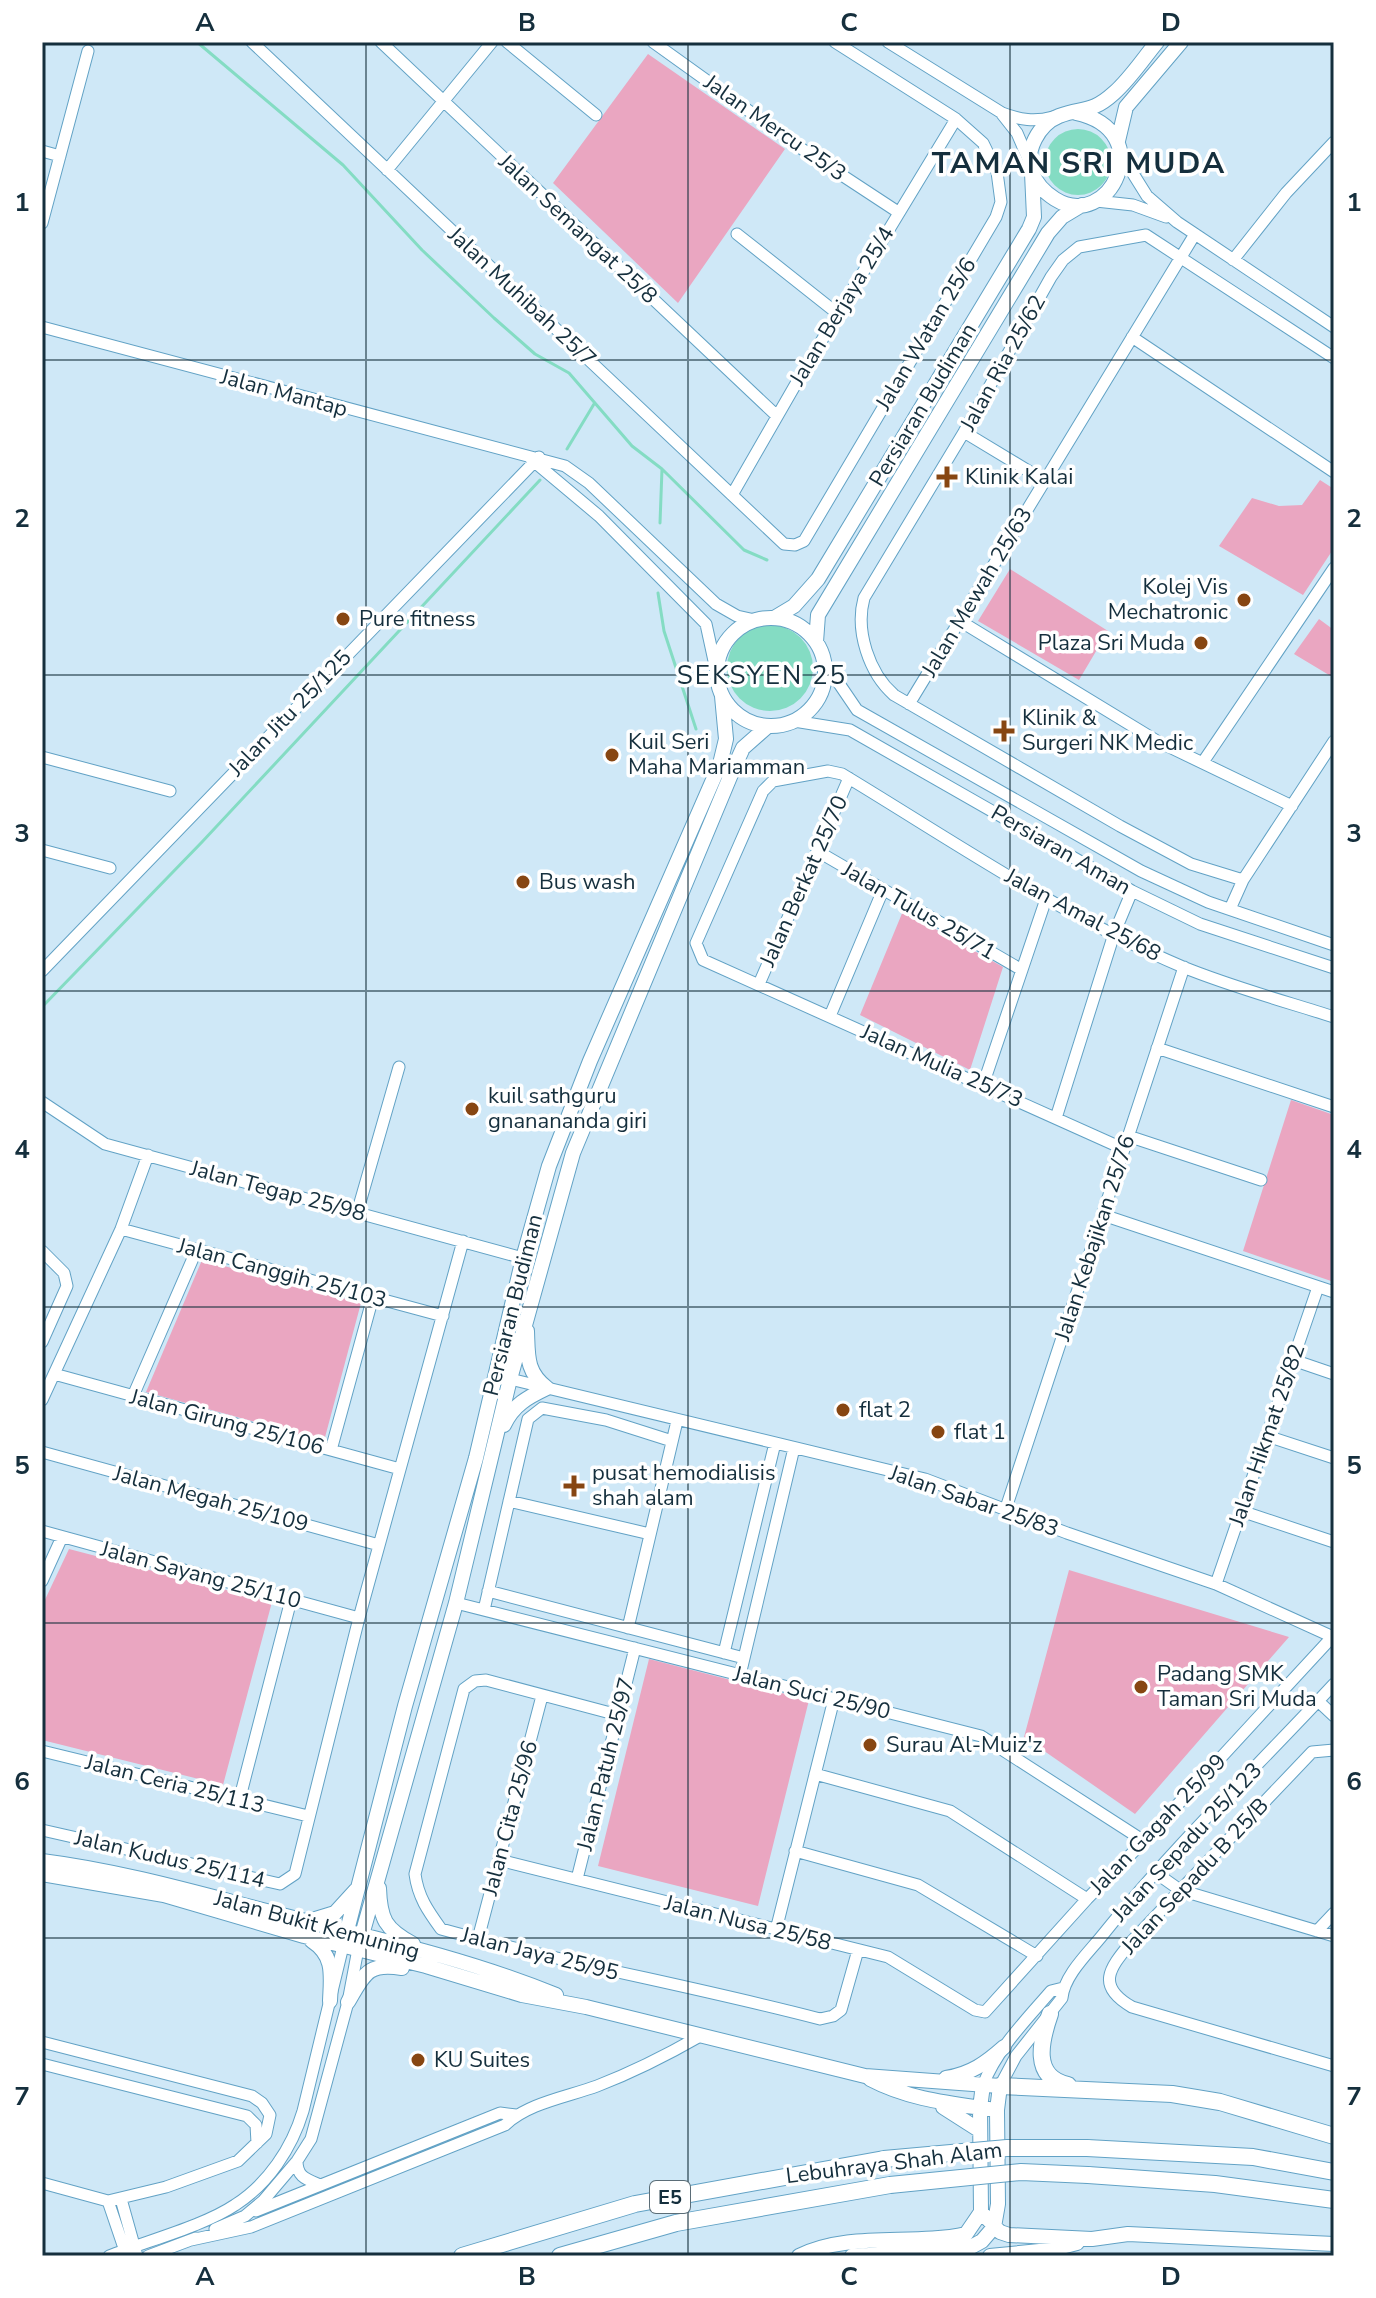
<svg xmlns="http://www.w3.org/2000/svg" width="1376" height="2298" font-family="'Nunito Sans',sans-serif">
<style>
.green{fill:#eaa6c1}
.water{fill:#84dcc3}
.lines{fill:none;stroke-linecap:round;stroke-linejoin:round}
.stream{stroke:#84dcc3;stroke-width:3}
.minor-casing{stroke:#62a2c5;stroke-width:13}
.major-casing{stroke:#62a2c5;stroke-width:16}
.highway-casing{stroke:#62a2c5;stroke-width:18}
.minor{stroke:#fff;stroke-width:11}
.major{stroke:#fff;stroke-width:14}
.highway{stroke:#fff;stroke-width:16}
.highway-bridge-casing{stroke:#62a2c5;stroke-width:18;stroke-linecap:butt}
.highway-bridge{stroke:#fff;stroke-width:16}
.grid{fill:none;stroke:#152f3d;stroke-width:2;stroke-opacity:0.55}
.poi-dot{fill:#874612;stroke:#fff;stroke-width:3}
.labels{text-anchor:middle;dominant-baseline:central;stroke-width:7;stroke-linejoin:round;paint-order:stroke}
.shield{fill:#fff;stroke:#5b6d77;stroke-width:2}
.shield-label{font-size:20px;font-weight:bold;fill:#152f3d}
.street-label{font-size:22px;fill:#152f3d;stroke:#fff}
.poi-label{font-size:22px;fill:#152f3d;stroke:#fff;text-anchor:start}
.quarter-label{font-size:26px;letter-spacing:2px;fill:#152f3d;stroke:#fff}
.district-label{font-size:30px;font-weight:bold;letter-spacing:2px;fill:#152f3d;stroke:#fff}
.neatline{fill:none;stroke:#152f3d;stroke-width:3}
.grid-label{font-size:26px;text-anchor:middle;font-weight:bold;fill:#152f3d}
</style>
<rect width="100%" height="100%" fill="#cfe8f7"/>
<path class="green" d="M648,54L785,149L678,303L553,183Z
M1320,480L1334,489V548L1303,595L1219,546L1252,498L1279,506L1302,505Z
M1010,569L1108,631L1079,680L978,621Z
M1319,619L1334,630V678L1294,654Z
M903,911L1003,967L970,1070L860,1015Z
M1291,1100L1334,1115V1282L1243,1251Z
M202,1260L361,1303L324,1441L146,1392Z
M69,1549L272,1602L223,1785L42,1740V1606Z
M1069,1570L1289,1637L1135,1814L1024,1737Z
M649,1659L809,1700L758,1906L598,1866Z"/>
<path class="water" d="M1045 162a33 33 0 1 1 66 0a33 33 0 1 1-66 0Z
M727 668a43 43 0 1 1 86 0a43 43 0 1 1-86 0Z"/>
<g class="lines">
<path class="stream" d="M197,42L343,165L422,250L494,318L535,354L569,373L632,446L662,469L744,550L767,560
M567,449L594,404
M660,523L662,469
M658,593L664,631L696,729
M42,1007L202,842L540,480"/>
<g class="minor-casing">
<path id="minor" d="M252,42L784,544L795,545L804,541L996,217L1001,202L997,172L983,143L956,119L835,42
M381,42L777,416
M507,42L596,115
M653,42L799,147L898,212
M888,42L1002,113C1020,120 1035,122 1053,117
M1002,114L1017,133L1029,161
M42,151L60,156
M1122,156L1147,196L1177,222L1334,327
M387,170L492,42
M1096,201L1133,205L1166,217
M42,223L88,51
M737,234L838,314
M1233,260L1286,193L1334,142
M42,327L565,466L589,483L716,604L737,616L755,620
M1132,337L1334,472
M964,432L1045,481
M531,459L599,516L706,624L716,670
M732,495L805,368L956,119
M960,621L1157,741L1292,806
M823,660L857,710L1141,871L1208,902L1334,945
M909,704L1195,234
M794,721L850,730L1132,891L1200,924L1334,968
M42,757L170,791
M1203,762L1334,568
M42,850L110,868
M817,851L1022,970
M1243,880L1191,864L1120,826L894,695C869,673 855,631 864,598L964,432L1051,277L1063,260L1079,247L1146,235L1334,358
M1230,909L1243,880L1334,741
M42,971L539,457
M759,984L849,778
M830,1016L883,890
M1157,1048L1334,1107
M983,1085L1046,899
M42,1102L105,1144L523,1258
M1056,1118L1114,934L1132,891
M1128,1136L1261,1180
M1124,1149L703,960L696,943L763,791L773,781L828,771L842,774C953,841 1062,916 1183,967C1232,987 1284,1001 1334,1017
M357,1213L399,1067
M1103,1215L1334,1292
M121,1229L443,1316
M42,1251L64,1273L67,1286L42,1342
M1293,1360L1334,1374
M54,1374L400,1469
M510,1379L925,1479L1067,1533L1216,1584L1333,1637
M133,1396L197,1249
M42,1400L121,1229L148,1155
M1267,1436L1334,1458
M331,1450L373,1297
M42,1452L379,1545
M509,1501L650,1534
M1006,1508L1184,967
M1241,1511L1334,1542
M42,1531L359,1618
M42,1581L62,1537
M1216,1584L1318,1287
M488,1591L744,1658
M456,1603L981,1736L1144,1841
M484,1610L528,1419L542,1408L606,1420L672,1441
M628,1628L677,1421
M724,1653L775,1443
M740,1675L794,1448
M1318,1701L1334,1716
M618,1715L486,1680L475,1681L464,1689L415,1874C418,1897 428,1911 441,1929C567,1964 694,1986 820,2019L833,2016L841,2010L858,1950
M1334,1750L1312,1752L1132,1941C1111,1967 1094,1985 1132,2007L1334,2066
M42,1751L308,1816
M815,1774L950,1811L1087,1899
M239,1801L291,1600
M42,1830L280,1884L295,1874L359,1618L463,1241
M795,1851L918,1885L1037,1956
M499,1860L888,1957L975,2010L985,2012L1087,1899L1144,1841L1334,1635
M1156,1873L1180,1890L1334,1936
M577,1879L635,1648
M776,1930L834,1699
M1317,1931L1334,1913
M478,1939L542,1696
M42,2042L252,2096L262,2103L270,2115L266,2134L238,2161L166,2187L108,2201L42,2183
M42,2064L247,2116L256,2125L257,2143
M983,2085C997,2049 1026,2020 1051,1991L1063,1988
M1000,2086L1016,2056L1062,1998C1064,1976 1087,1954 1101,1937C1172,1848 1256,1768 1334,1684
M297,2161C297,2177 306,2179 320,2185
M121,2199L137,2256
M108,2201L126,2254
M256,2211L500,2113L516,2115
M215,2229L245,2216L263,2201L297,2161L311,2139L348,2002L358,1949
M191,2240L251,2227L505,2125C528,2103 567,2097 597,2086C633,2072 667,2055 700,2036
M109,2256C146,2241 204,2226 235,2205C268,2184 292,2148 303,2111L343,1946
M148,2256L196,2238"/>
</g>
<g class="major-casing">
<path id="major" d="M1076,113C1160,131 1109,233 1055,199C1044,192 1036,184 1032,172C1024,151 1039,124 1059,116C1082,107 1091,114 1114,93C1130,79 1143,59 1157,42
M1118,141L1126,107L1181,42
M774,618L794,606L818,579L1029,229L1034,217L1032,173
M717 672a54 54 0 1 1 108 0a54 54 0 1 1-108 0Z
M816,642L818,615L1048,233L1062,217L1082,205
M504,1425C513,1405 528,1397 547,1388C526,1372 528,1356 527,1331
M42,1861C121,1871 197,1893 274,1913C369,1937 466,1958 556,1995
M42,1874L164,1895L304,1936L426,1966L522,1995L586,2007L865,2076L1000,2086L997,2110L998,2204L994,2227L982,2241L971,2247L933,2251
M379,1888C380,1919 385,1929 413,1944
M309,1921L335,1913L356,1890
M312,1941C335,1956 331,1976 330,2001
M343,1946L405,1706L476,1458L523,1258L549,1166L590,1061L720,764L726,739L722,696
M358,1949L456,1603L510,1379L573,1153L732,772L743,748L768,726
M348,2002C364,1975 367,1962 402,1968
M946,2078C971,2074 986,2063 1004,2047
M870,2079C908,2099 947,2103 989,2109
M983,2085L980,2108L981,2212L1000,2232L1009,2235L1092,2239L1128,2234L1334,2244
M943,2107L979,2130
M799,2256C851,2231 912,2246 966,2234L981,2212
M852,2256L939,2251
M990,2256L1050,2250L1077,2243"/>
</g>
<g class="highway-casing">
<path id="highway" d="M1050,2014C1041,2040 1031,2077 1068,2085
M1000,2086L1172,2094L1220,2102L1334,2136
M1087,2148L1253,2157L1334,2172
M1088,2175L1215,2184L1334,2200
M462,2256L635,2204L884,2159
M560,2256L676,2223L890,2185"/>
</g>
<use href="#minor" class="minor"/>
<use href="#major" class="major"/>
<use href="#highway" class="highway"/>
<g class="highway-bridge-casing">
<path id="highway-bridge" d="M884,2159L1007,2148H1087
M890,2185L1021,2172L1088,2175"/>
</g>
<use href="#highway-bridge" class="highway-bridge"/>
</g>
<path class="grid" d="M366,42V2256M688,42V2256M1010,42V2256M42,360H1334M42,675H1334M42,991H1334M42,1307H1334M42,1623H1334M42,1938H1334"/>
<g class="poi-dot">
<path d="M943 465h8v8h8v8h-8v8h-8v-8h-8v-8h8z"/>
<circle cx="1244" cy="600" r="8"/>
<circle cx="343" cy="619" r="8"/>
<circle cx="1201" cy="643" r="8"/>
<path d="M1000 719h8v8h8v8h-8v8h-8v-8h-8v-8h8z"/>
<circle cx="612" cy="755" r="8"/>
<circle cx="523" cy="882" r="8"/>
<circle cx="472" cy="1109" r="8"/>
<circle cx="843" cy="1410" r="8"/>
<circle cx="938" cy="1432" r="8"/>
<path d="M570 1474h8v8h8v8h-8v8h-8v-8h-8v-8h8z"/>
<circle cx="1141" cy="1687" r="8"/>
<circle cx="870" cy="1745" r="8"/>
<circle cx="418" cy="2060" r="8"/>
</g>
<g class="labels">
<rect class="shield" x="650" y="2181" width="40" height="32" rx="6"/>
<g class="shield-label">
<text x="670" y="2197">E5</text>
</g>
<g class="street-label">
<text transform="translate(775 128) rotate(35)">Jalan Mercu 25/3</text>
<text transform="translate(578 229) rotate(43)">Jalan Semangat 25/8</text>
<text transform="translate(522 297) rotate(43)">Jalan Muhibah 25/7</text>
<text transform="translate(842 306) rotate(-59)">Jalan Berjaya 25/4</text>
<text transform="translate(926 334) rotate(-59)">Jalan Watan 25/6</text>
<text transform="translate(1003 363) rotate(-61)">Jalan Ria 25/62</text>
<text transform="translate(284 393) rotate(15)">Jalan Mantap</text>
<text transform="translate(923 405) rotate(-59)">Persiaran Budiman</text>
<text transform="translate(977 592) rotate(-59)">Jalan Mewah 25/63</text>
<text transform="translate(290 713) rotate(-46)">Jalan Jitu 25/125</text>
<text transform="translate(1061 850) rotate(30)">Persiaran Aman</text>
<text transform="translate(804 881) rotate(-66)">Jalan Berkat 25/70</text>
<text transform="translate(919 911) rotate(30)">Jalan Tulus 25/71</text>
<text transform="translate(1083 915) rotate(28)">Jalan Amal 25/68</text>
<text transform="translate(942 1066) rotate(24)">Jalan Mulia 25/73</text>
<text transform="translate(278 1191) rotate(15)">Jalan Tegap 25/98</text>
<text transform="translate(1095 1238) rotate(-72)">Jalan Kebajikan 25/76</text>
<text transform="translate(282 1273) rotate(15)">Jalan Canggih 25/103</text>
<text transform="translate(513 1305) rotate(-76)">Persiaran Budiman</text>
<text transform="translate(227 1422) rotate(15)">Jalan Girung 25/106</text>
<text transform="translate(1267 1435) rotate(-71)">Jalan Hikmat 25/82</text>
<text transform="translate(211 1499) rotate(15)">Jalan Megah 25/109</text>
<text transform="translate(974 1501) rotate(19)">Jalan Sabar 25/83</text>
<text transform="translate(201 1575) rotate(15)">Jalan Sayang 25/110</text>
<text transform="translate(812 1693) rotate(14)">Jalan Suci 25/90</text>
<text transform="translate(606 1764) rotate(-76)">Jalan Patuh 25/97</text>
<text transform="translate(175 1784) rotate(14)">Jalan Ceria 25/113</text>
<text transform="translate(510 1818) rotate(-75)">Jalan Cita 25/96</text>
<text transform="translate(1158 1824) rotate(-46)">Jalan Gagah 25/99</text>
<text transform="translate(1187 1842) rotate(-47)">Jalan Sepadu 25/123</text>
<text transform="translate(170 1859) rotate(13)">Jalan Kudus 25/114</text>
<text transform="translate(1195 1876) rotate(-47)">Jalan Sepadu B 25/B</text>
<text transform="translate(748 1923) rotate(14)">Jalan Nusa 25/58</text>
<text transform="translate(317 1925) rotate(15)">Jalan Bukit Kemuning</text>
<text transform="translate(540 1954) rotate(14)">Jalan Jaya 25/95</text>
<text transform="translate(894 2163) rotate(-7)">Lebuhraya Shah Alam</text>
</g>
<g class="poi-label">
<text x="965" y="477">Klinik Kalai</text>
<text x="1228" y="587" text-anchor="end">Kolej Vis<tspan x="1228" dy="25">Mechatronic</tspan></text>
<text x="359" y="619">Pure fitness</text>
<text x="1185" y="643" text-anchor="end">Plaza Sri Muda</text>
<text x="1022" y="718">Klinik &amp;<tspan x="1022" dy="25">Surgeri NK Medic</tspan></text>
<text x="628" y="742">Kuil Seri<tspan x="628" dy="25">Maha Mariamman</tspan></text>
<text x="539" y="882">Bus wash</text>
<text x="488" y="1096">kuil sathguru<tspan x="488" dy="25">gnanananda giri</tspan></text>
<text x="859" y="1410">flat 2</text>
<text x="954" y="1432">flat 1</text>
<text x="592" y="1473">pusat hemodialisis<tspan x="592" dy="25">shah alam</tspan></text>
<text x="1157" y="1674">Padang SMK<tspan x="1157" dy="25">Taman Sri Muda</tspan></text>
<text x="886" y="1745">Surau Al-Muiz'z</text>
<text x="434" y="2060">KU Suites</text>
</g>
<g class="quarter-label">
<text x="762" y="675">SEKSYEN 25</text>
</g>
<g class="district-label">
<text x="1079" y="163">TAMAN SRI MUDA</text>
</g>
</g>
<rect width="1376" height="2298" fill="none" stroke="#ffffff" stroke-width="88"/>
<rect x="44" y="44" width="1288" height="2210" class="neatline"/>
<g class="grid-label">
<text x="205" y="31">A</text>
<text x="527" y="31">B</text>
<text x="849" y="31">C</text>
<text x="1171" y="31">D</text>
<text x="22" y="211">1</text>
<text x="1354" y="211">1</text>
<text x="22" y="527">2</text>
<text x="1354" y="527">2</text>
<text x="22" y="842">3</text>
<text x="1354" y="842">3</text>
<text x="22" y="1158">4</text>
<text x="1354" y="1158">4</text>
<text x="22" y="1474">5</text>
<text x="1354" y="1474">5</text>
<text x="22" y="1790">6</text>
<text x="1354" y="1790">6</text>
<text x="22" y="2105">7</text>
<text x="1354" y="2105">7</text>
<text x="205" y="2285">A</text>
<text x="527" y="2285">B</text>
<text x="849" y="2285">C</text>
<text x="1171" y="2285">D</text>
</g>
</svg>
